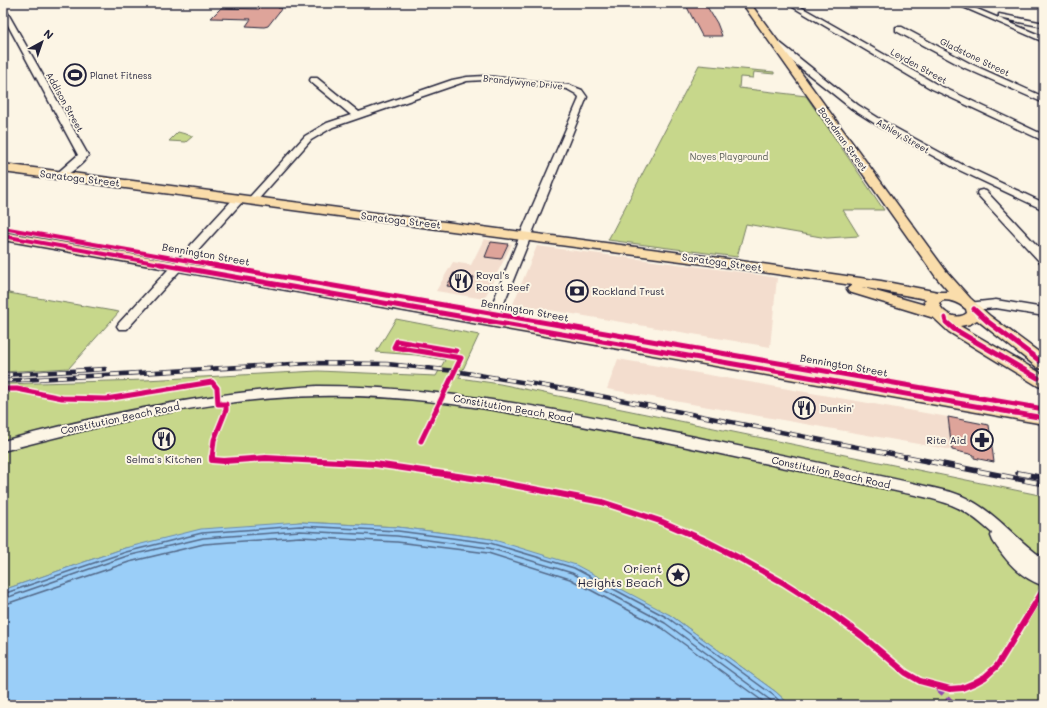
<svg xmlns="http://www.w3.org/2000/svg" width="1047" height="708" font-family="Mali,sans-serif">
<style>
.built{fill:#f3ddce}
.green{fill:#c7d78b;stroke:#747c63}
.water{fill:#9acef8;stroke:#6a89ac}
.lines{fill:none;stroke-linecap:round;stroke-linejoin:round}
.shore{stroke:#526787;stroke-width:1.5}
.building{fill:#dea49a;stroke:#22223b}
.minor-casing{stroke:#22223b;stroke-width:3}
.major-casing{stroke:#22223b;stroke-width:3}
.minor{fill:#fcf5e5;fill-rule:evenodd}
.major{fill:#faddab;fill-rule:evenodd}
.rail-far1-casing{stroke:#22223b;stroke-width:4.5}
.rail-casing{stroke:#22223b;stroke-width:5.5}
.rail-far1{stroke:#fcf5e5;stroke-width:3;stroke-dasharray:9;stroke-linecap:butt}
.rail{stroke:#fcf5e5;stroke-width:4;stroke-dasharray:12;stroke-linecap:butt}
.quiet{stroke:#8e44ad;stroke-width:5;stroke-dasharray:10 5;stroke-linecap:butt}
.cycleway-far2-casing{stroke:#fcf5e5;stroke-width:6}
.cycleway-far1-casing{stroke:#fcf5e5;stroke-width:8}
.cycleway-casing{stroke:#fcf5e5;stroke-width:9}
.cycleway-far2{stroke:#d6006c;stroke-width:4}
.cycleway-far1{stroke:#d6006c;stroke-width:5}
.cycleway{stroke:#d6006c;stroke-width:6}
.labels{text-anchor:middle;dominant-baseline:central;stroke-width:4;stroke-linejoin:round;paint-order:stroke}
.far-street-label{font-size:9px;fill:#22223b;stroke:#fcf5e5}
.far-poi-label{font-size:9px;fill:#22223b;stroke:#fcf5e5;text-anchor:start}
.far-park-label{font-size:9px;fill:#545853;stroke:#fcf5e5}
.street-label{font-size:10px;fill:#22223b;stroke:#fcf5e5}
.poi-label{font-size:10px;fill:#22223b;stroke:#fcf5e5;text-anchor:start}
.near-poi-label{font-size:12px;fill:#22223b;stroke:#fcf5e5;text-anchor:end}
</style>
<rect width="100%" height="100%" fill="#fcf5e5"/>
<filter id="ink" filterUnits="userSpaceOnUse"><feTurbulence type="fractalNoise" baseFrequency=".025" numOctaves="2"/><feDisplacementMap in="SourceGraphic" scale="8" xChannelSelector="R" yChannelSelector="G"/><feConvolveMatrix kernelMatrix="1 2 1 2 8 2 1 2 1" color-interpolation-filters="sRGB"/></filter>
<g filter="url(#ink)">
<path class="built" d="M484,239L512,244L484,299L436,291L453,262L471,265Z
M537,246L748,273L777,278L770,347L513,304Z
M618,359L948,417L952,450L607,389Z"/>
<path class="green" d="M699,65L774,72V74L754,72L753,78L740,77L739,88L806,96L884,210H843L859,236L827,238L746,224L737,257L608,240Z
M178,132L193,136L186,142L169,141Z
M3,292L119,312L69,368L3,372Z
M396,319L479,335L459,378L500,384L1044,496V705H790L776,692L670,615L491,539L398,527L300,522L125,548L3,590V384L145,380L318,371L436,376L445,360L416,355L376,352Z"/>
<path class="water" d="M300,522L398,527L491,539L576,565L670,615L776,692L790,705H3V590L125,548L201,529Z"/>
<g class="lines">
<path class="shore" d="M3,594L126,552L202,533L300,526L398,531L490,543L574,568L668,618L773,695L784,705
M3,599L127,556L203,538L300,531L397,536L489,548L572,573L665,623L777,705
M3,605L129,562L204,544L300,537L397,542L488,553L570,579L662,628L768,705"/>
</g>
<path class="building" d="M687,3H704L706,5L717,23L722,36H702L691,15L686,5H688Z
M263,4H281L278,8H282L268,26L264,27L246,26L251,19L211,18L221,8L259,9Z
M491,242L508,244L501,259L485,257Z
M454,273L474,277L468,289L447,286Z
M948,417L989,425L994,462L974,458V455L952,450Z"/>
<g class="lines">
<g class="minor-casing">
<path id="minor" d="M786,3H794L936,84L1044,135V141L930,88Z
M954,3H963L1044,37V42Z
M3,8L6,10L88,155C85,163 63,180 56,178L54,176L78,155L3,16Z
M999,14L1044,23V27L999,18Z
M896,27H902L971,64L1044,97V103L965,68L896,31Z
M773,42H779L858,105L888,124L963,165L1044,203V210L957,169L882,128L852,109L773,46Z
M485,76L569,85L582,90L587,97L495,325H487L485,322L523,228L578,101L579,97L576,94L567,89L485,80L467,81L333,127L311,140L255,203L251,204L246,201L305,136L327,123L351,115L311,82L310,80L311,78H317L359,112L452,80L467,77Z
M982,190L986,191L1044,253V263L1040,262L978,195L977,193L978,191Z
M239,196L243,197L244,199L243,201L127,329H119L117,326L119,323L235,197Z
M996,300L1044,308V316L996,308L972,310L968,309L966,306L968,303Z
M317,386C442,386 564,411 685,435C774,454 863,471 951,492C990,504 1012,537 1044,559V586C1020,578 1006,561 993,541L991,536L992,533C979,521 963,508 946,503C928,497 909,494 891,490C854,482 818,474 781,467C708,451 635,436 561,422C481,407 401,394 319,396C211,398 106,424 3,451V441C107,413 209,392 317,386Z"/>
</g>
<g class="major-casing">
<path id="major" d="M742,3H750L946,271L970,298L990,316L1044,356V369L1038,368L977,320L970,324L960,326L1044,375V388L1038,386L949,332L934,318L849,292L847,289L852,285L727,267L3,172V164L727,259L881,281L938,292H949L936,277ZM861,287L926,299L924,302L925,305ZM943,300C952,300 959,303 966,309L967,313C958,321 942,314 939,303Z
M3,232L1044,412V424L3,240Z"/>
</g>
<use href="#minor" class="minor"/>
<use href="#major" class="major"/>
<g class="rail-far1-casing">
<path id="rail-far1" d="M3,375L105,369
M3,381L310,363L387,364L455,371L570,390L912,458"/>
</g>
<g class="rail-casing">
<path id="rail" d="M907,457L1044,484
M1018,473L1044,478"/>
</g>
<use href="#rail-far1" class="rail-far1"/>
<use href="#rail" class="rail"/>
<path class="quiet" d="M936,687L955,705"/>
<g class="cycleway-far2-casing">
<path id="cycleway-far2" d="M3,228L213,265
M3,236L166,265"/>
</g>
<g class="cycleway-far1-casing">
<path id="cycleway-far1" d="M160,264L1044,418
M207,264L1044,409
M974,309L987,321L1044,364
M945,318L946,322L954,329L1038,378
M3,389H17L62,398L106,399L212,382L217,388L218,404H226V410L214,440L212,458
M421,441L461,358L394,347L397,341L456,351"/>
</g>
<g class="cycleway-casing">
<path id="cycleway" d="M212,457V460L224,461L266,458L375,464L492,481L602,502L660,521L704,540L739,558L784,583L828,611L862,636L906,673L920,681L950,689L962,688L974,683L985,677L997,666L1044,589"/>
</g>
<use href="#cycleway-far2" class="cycleway-far2"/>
<use href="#cycleway-far1" class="cycleway-far1"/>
<use href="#cycleway" class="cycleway"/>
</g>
</g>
<defs>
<g id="stadium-ring" transform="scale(1.15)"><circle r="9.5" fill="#fcf5e5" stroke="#22223b" stroke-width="1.5"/><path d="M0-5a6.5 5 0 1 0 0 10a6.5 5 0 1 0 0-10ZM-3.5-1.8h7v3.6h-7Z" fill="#22223b"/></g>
<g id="restaurant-ring" transform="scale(1.15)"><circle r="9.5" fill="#fcf5e5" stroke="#22223b" stroke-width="1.5"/><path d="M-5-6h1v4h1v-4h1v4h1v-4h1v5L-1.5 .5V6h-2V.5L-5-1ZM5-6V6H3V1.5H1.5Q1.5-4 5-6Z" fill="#22223b"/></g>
<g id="bank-ring" transform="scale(1.15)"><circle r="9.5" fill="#fcf5e5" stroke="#22223b" stroke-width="1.5"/><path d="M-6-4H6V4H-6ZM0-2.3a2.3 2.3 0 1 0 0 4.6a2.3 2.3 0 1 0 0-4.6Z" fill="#22223b"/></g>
<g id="pharmacy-ring" transform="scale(1.15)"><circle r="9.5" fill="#fcf5e5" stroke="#22223b" stroke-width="1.5"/><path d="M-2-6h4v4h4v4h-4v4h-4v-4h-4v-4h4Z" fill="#22223b"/></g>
<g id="sight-ring" transform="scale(1.15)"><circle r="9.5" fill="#fcf5e5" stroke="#22223b" stroke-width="1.5"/><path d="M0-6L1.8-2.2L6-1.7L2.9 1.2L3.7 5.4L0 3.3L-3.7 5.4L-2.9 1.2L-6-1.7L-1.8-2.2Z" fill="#22223b"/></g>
</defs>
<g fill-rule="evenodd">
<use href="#stadium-ring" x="75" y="75"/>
<use href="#restaurant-ring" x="461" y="281"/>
<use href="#bank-ring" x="577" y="291"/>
<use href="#restaurant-ring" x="804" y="408"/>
<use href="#restaurant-ring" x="164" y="439"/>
<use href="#pharmacy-ring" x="982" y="440"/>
<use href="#sight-ring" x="678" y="575"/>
</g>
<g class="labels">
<g class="far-street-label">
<text transform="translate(975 57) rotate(26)">Gladstone Street</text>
<text transform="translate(919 66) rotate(29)">Leyden Street</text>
<text transform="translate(523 82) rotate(6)">Brandywyne Drive</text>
<text transform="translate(65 102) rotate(61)">Addison Street</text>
<text transform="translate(903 136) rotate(30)">Ashley Street</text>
<text transform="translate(843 139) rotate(54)">Boardman Street</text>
</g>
<g class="far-poi-label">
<text x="90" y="75">Planet Fitness</text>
</g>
<g class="far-park-label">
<text x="729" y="156">Noyes Playground</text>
</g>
<g class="street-label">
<text transform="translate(80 178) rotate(7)">Saratoga Street</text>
<text transform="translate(401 220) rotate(7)">Saratoga Street</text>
<text transform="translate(206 254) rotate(10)">Bennington Street</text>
<text transform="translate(722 262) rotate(8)">Saratoga Street</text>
<text transform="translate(525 310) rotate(10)">Bennington Street</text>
<text transform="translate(844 365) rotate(10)">Bennington Street</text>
<text transform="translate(513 408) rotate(10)">Constitution Beach Road</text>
<text transform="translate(120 418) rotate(-12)">Constitution Beach Road</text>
<text transform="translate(831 472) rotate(12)">Constitution Beach Road</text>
</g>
<g class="poi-label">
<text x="476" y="275">Royal's<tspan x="476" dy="12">Roast Beef</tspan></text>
<text x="592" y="291">Rockland Trust</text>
<text x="820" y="408">Dunkin'</text>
<text x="966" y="440" text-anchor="end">Rite Aid</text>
<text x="164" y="459" text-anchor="middle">Selma's Kitchen</text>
</g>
<g class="near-poi-label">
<text x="662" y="568">Orient<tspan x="662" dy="14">Heights Beach</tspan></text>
</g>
</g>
<rect width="1047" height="708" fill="none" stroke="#fcf5e5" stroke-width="16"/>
<rect x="8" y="8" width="1031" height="692" fill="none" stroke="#22223b" stroke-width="1.5" filter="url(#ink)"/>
<g transform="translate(42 42) rotate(40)" stroke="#fcf5e5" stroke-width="3" paint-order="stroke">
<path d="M0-3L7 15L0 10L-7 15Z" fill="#22223b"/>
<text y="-6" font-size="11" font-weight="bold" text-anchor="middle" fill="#22223b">N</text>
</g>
</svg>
